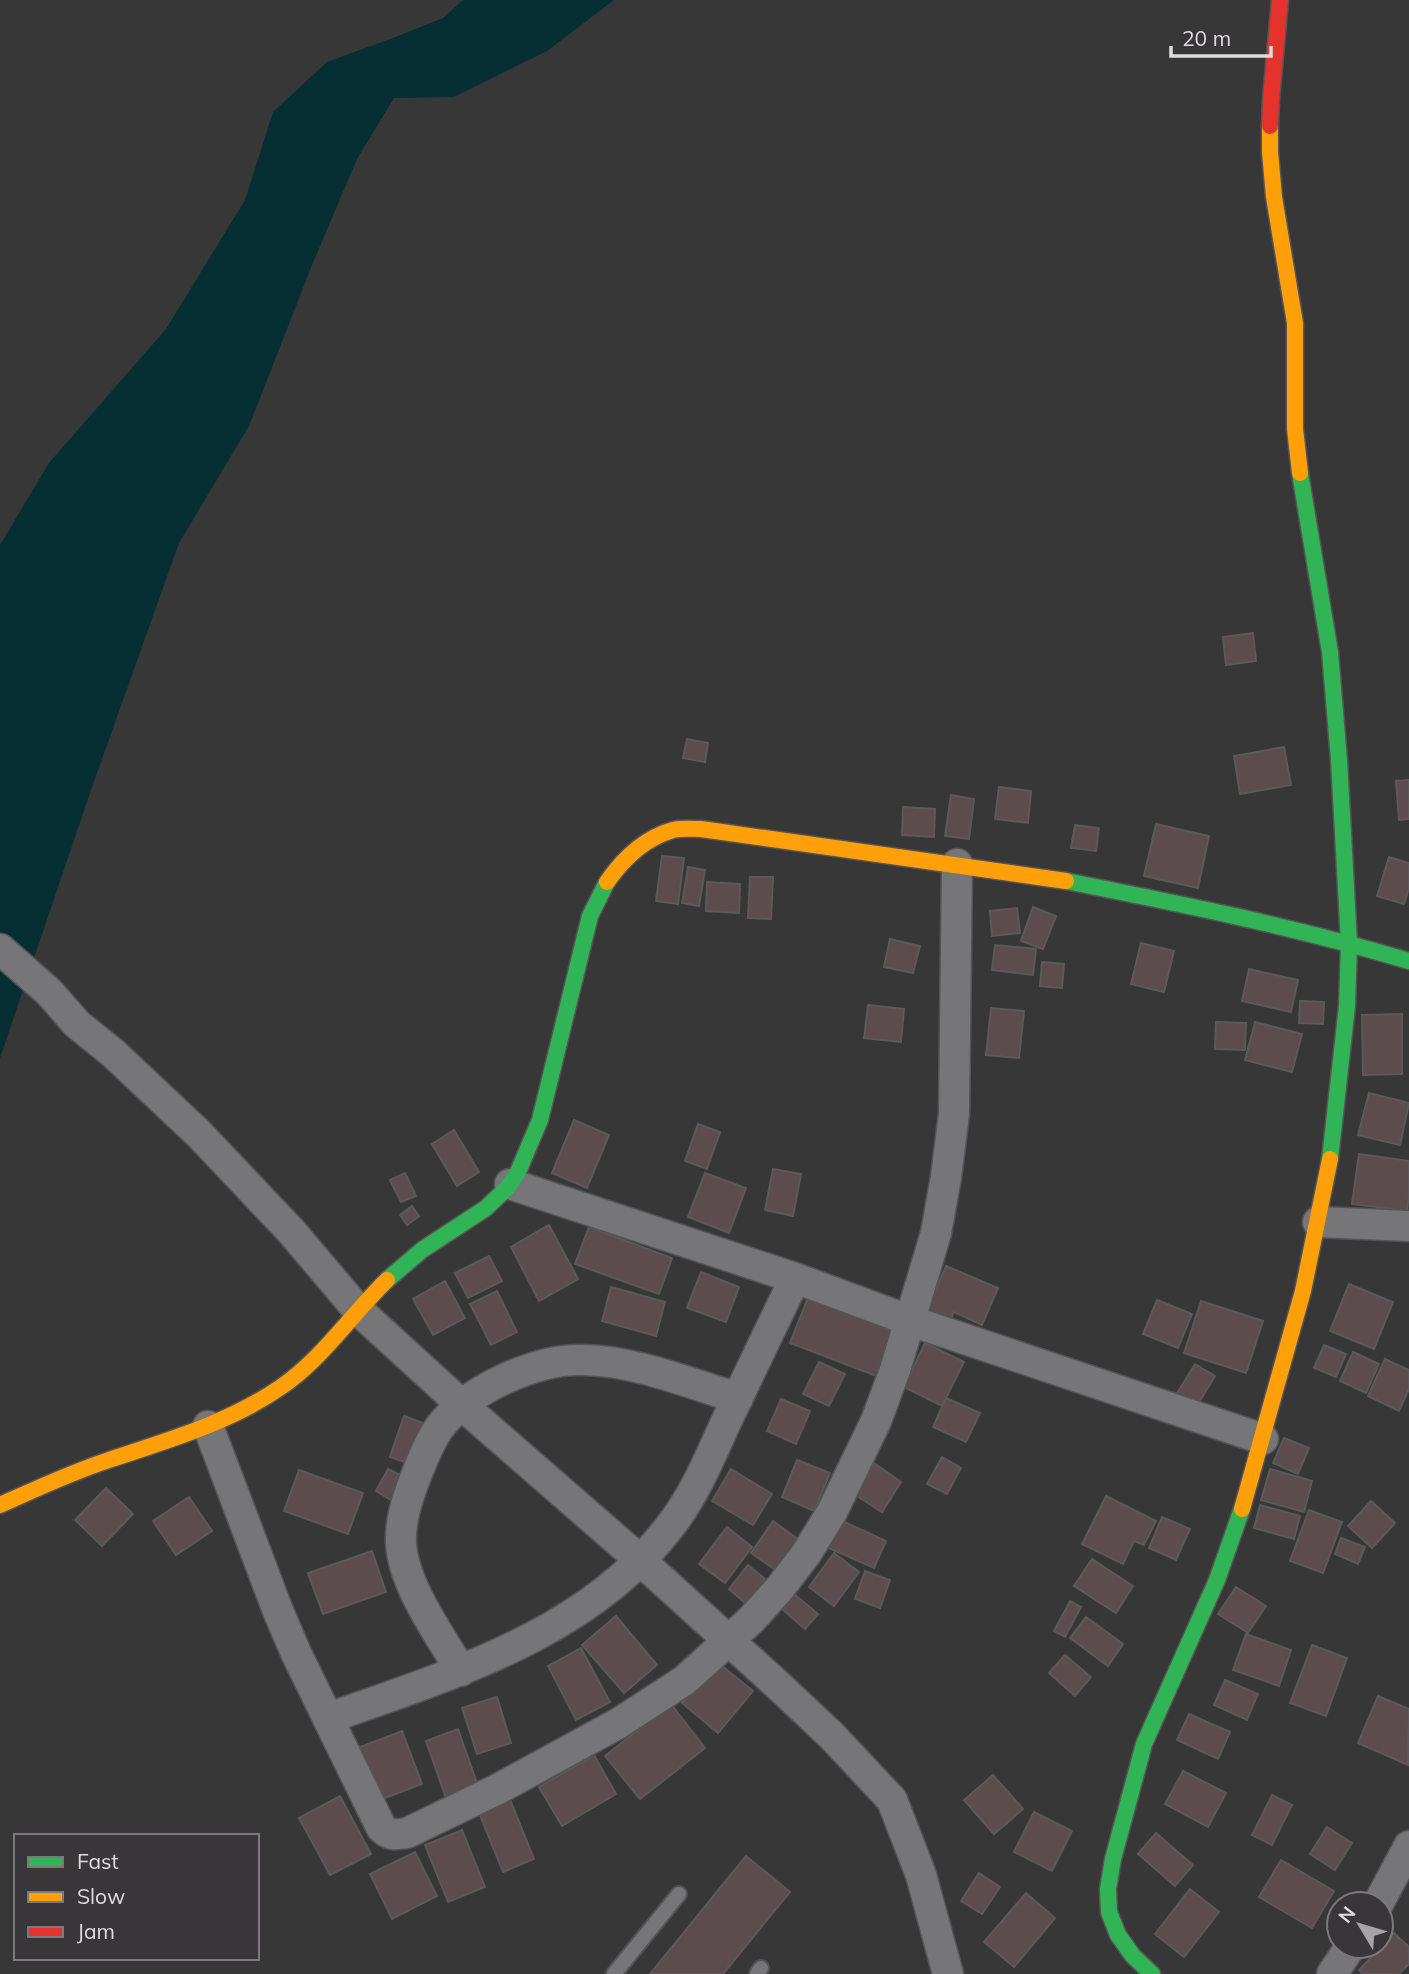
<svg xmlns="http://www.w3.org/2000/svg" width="1409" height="1974" font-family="Mulish,sans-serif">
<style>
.water{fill:#052f33}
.building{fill:#5c4c4d;stroke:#5b595a;stroke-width:2}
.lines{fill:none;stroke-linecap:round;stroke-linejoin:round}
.lane-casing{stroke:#555455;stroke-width:18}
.street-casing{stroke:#555455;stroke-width:33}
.fast-casing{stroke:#555455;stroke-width:19}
.slow-casing{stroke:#555455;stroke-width:19}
.jam-casing{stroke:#555455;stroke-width:19}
.lane{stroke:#767577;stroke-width:14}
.street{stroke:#767577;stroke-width:30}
.fast{stroke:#30b455;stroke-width:16}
.slow{stroke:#ff9f0a;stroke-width:16}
.jam{stroke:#e5322d;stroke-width:16}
</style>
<rect width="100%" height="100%" fill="#383738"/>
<path class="water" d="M463,0H614L547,51L454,97L394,98L357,159L312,265L249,426L179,543L92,787L0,1058V545L49,463L166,329L245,200L273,112L327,62L393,38L443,18Z"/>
<path class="building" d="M1253,633L1256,661L1226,665L1223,637Z
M687,739L708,743L705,762L683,758Z
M1284,747L1291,785L1240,794L1234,756Z
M1409,780V819L1399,820L1396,781Z
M999,787L1031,791L1028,823L995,819Z
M951,795L974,799L969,839L945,836Z
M903,807L935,809L934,837L902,835Z
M1156,824L1209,836L1198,888L1144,876Z
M1075,825L1099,828L1096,851L1071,848Z
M662,856L684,858L678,904L656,901Z
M1389,857L1409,863V888L1404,904L1377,896Z
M688,867L705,870L699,906L682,903Z
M750,877H773L771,919L748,918Z
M707,882L740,884L739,913L706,911Z
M1033,907L1056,916L1043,949L1021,941Z
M1017,908L1020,933L992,936L990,911Z
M890,939L920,946L913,973L884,967Z
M1141,943L1174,951L1164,992L1131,984Z
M995,945L1036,949L1033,975L992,970Z
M1042,962L1064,964L1062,988L1040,986Z
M1249,969L1298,980L1291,1012L1242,1001Z
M1300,1001L1324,1002L1323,1024L1299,1023Z
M868,1005L904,1009L901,1042L864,1038Z
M991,1008L1024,1011L1019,1058L986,1055Z
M1402,1014V1074L1363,1075L1362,1015Z
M1216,1022L1246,1023L1245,1050L1215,1049Z
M1255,1022L1302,1034L1292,1072L1245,1060Z
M1369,1093L1409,1103L1400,1145L1358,1135Z
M574,1120L609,1135L587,1188L552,1173Z
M698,1124L720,1132L707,1169L685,1161Z
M454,1130L479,1172L457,1186L432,1144Z
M1359,1154L1409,1161V1194L1407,1211L1352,1204Z
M773,1169L801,1174L793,1216L765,1210Z
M405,1173L416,1196L401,1202L390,1180Z
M705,1173L746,1188L729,1233L688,1217Z
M412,1206L419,1216L407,1225L400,1215Z
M549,1225L578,1279L539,1301L511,1247Z
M589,1227L672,1258L659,1294L575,1264Z
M489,1256L502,1281L468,1298L455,1273Z
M946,1266L998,1288L982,1325L954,1312L950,1321L927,1310Z
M701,1272L739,1287L726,1322L687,1308Z
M445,1281L465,1318L433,1335L413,1299Z
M1349,1284L1393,1302L1374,1349L1330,1331Z
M611,1287L665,1302L656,1336L602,1321Z
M497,1291L517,1332L491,1345L470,1304Z
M809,1295L897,1328L879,1377L790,1343Z
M1157,1300L1192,1314L1178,1348L1143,1334Z
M1201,1301L1263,1321L1246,1373L1184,1353Z
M925,1343L964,1362L942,1406L904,1387Z
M1324,1345L1346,1354L1336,1377L1314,1368Z
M1353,1352L1379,1364L1366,1393L1340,1381Z
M1385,1359L1409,1370V1389L1399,1411L1368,1396Z
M819,1362L845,1374L829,1406L803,1394Z
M1195,1364L1215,1376L1196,1407L1176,1395Z
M946,1398L980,1413L966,1442L933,1427Z
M781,1399L810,1411L796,1444L767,1431Z
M404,1416L426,1424L413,1465L390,1457Z
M1284,1438L1309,1448L1298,1474L1273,1463Z
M942,1457L961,1468L947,1494L927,1484Z
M797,1460L830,1473L814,1511L782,1497Z
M874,1463L901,1482L882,1512L854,1494Z
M388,1469L406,1478L393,1501L376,1491Z
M731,1469L772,1494L753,1525L712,1501Z
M1270,1469L1312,1481L1304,1512L1261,1500Z
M299,1470L363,1493L348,1534L284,1511Z
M106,1488L133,1514L102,1546L75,1520Z
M1106,1496L1156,1521L1144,1545L1134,1541L1123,1564L1082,1544Z
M189,1497L212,1531L176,1555L153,1521Z
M1371,1501L1395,1523L1372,1548L1348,1526Z
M1260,1505L1300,1516L1294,1539L1254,1528Z
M1309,1510L1342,1522L1323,1573L1290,1561Z
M1162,1517L1190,1529L1176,1560L1149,1548Z
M836,1518L886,1541L874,1568L824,1546Z
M773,1521L799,1540L777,1571L751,1553Z
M727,1527L752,1547L725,1583L699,1564Z
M1341,1538L1365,1547L1358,1564L1335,1554Z
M372,1551L386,1592L323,1614L308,1573Z
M834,1553L859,1572L834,1606L809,1587Z
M1092,1559L1133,1586L1116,1613L1074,1586Z
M748,1565L770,1583L751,1608L729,1589Z
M865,1571L890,1580L880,1608L855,1599Z
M1236,1587L1266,1606L1248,1633L1218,1614Z
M794,1594L818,1614L805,1629L782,1609Z
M1070,1601L1081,1607L1065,1637L1054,1631Z
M616,1616L657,1665L624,1693L582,1645Z
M1086,1617L1123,1644L1108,1666L1070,1638Z
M1246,1634L1291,1650L1279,1686L1233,1670Z
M1312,1645L1347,1658L1326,1716L1290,1703Z
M581,1648L610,1702L576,1720L548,1666Z
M1065,1655L1091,1677L1075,1696L1049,1673Z
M717,1662L753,1691L718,1733L682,1703Z
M1225,1680L1258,1694L1247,1720L1214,1705Z
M1378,1696L1409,1709L1408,1765L1358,1743Z
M497,1697L511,1743L477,1754L462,1708Z
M671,1704L705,1748L640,1799L605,1756Z
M1189,1714L1230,1732L1218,1759L1177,1740Z
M458,1729L478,1786L446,1798L426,1741Z
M402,1731L422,1784L380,1800L360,1747Z
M594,1755L616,1794L562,1826L539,1787Z
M1183,1771L1226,1793L1208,1827L1165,1804Z
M993,1775L1023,1809L994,1834L964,1800Z
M1272,1795L1292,1805L1272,1845L1252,1835Z
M340,1796L371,1854L330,1875L299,1818Z
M509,1797L534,1859L503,1872L478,1810Z
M1034,1812L1072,1831L1052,1871L1014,1852Z
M1327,1827L1352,1843L1335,1870L1310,1854Z
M462,1830L485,1887L448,1902L425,1845Z
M1156,1833L1193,1865L1175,1886L1138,1854Z
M415,1852L437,1896L392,1919L370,1874Z
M746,1856L790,1892L723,1974H650Z
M1281,1860L1334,1891L1312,1928L1259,1897Z
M979,1873L1000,1887L982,1914L961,1901Z
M1190,1889L1219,1912L1184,1957L1155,1934Z
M1026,1893L1055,1918L1014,1967L984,1942Z
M1394,1933L1409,1947V1964L1399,1974H1363L1359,1970Z"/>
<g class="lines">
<g class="lane-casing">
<path id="lane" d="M614,1974L679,1894
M757,1974L761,1968"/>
</g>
<g class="street-casing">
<path id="street" d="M0,949L49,992L77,1024L113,1053L199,1134L291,1231L358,1310L462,1405L641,1561L781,1688L832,1736L892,1800L921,1875L948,1974
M510,1184L795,1278L911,1321L1263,1439
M1318,1222L1409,1226
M208,1426L278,1611L296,1653L381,1827C389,1836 395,1835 407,1833L498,1789L619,1723L685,1680L751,1620L780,1588L806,1554L832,1512L876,1421L895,1370L936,1233L946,1177L954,1114L957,864
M461,1671C440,1635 403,1585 401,1543C400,1521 407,1500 414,1481C421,1463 428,1444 439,1428C467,1390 537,1358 584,1360C636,1361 688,1383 738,1398
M329,1718C452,1674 589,1634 671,1525C695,1494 710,1457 726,1422C749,1374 772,1326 795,1278
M1378,1904L1409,1846
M1332,1974L1351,1946"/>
</g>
<g class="fast-casing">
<path id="fast" d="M1300,473L1330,652L1339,760L1349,943L1347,1006L1330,1159
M1066,881C1181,904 1296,927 1409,961
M387,1280L422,1250L486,1208L508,1187L518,1172L540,1120L590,916L607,882
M1152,1974L1133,1956L1118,1935L1109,1912L1108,1889L1113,1859L1144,1744L1217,1580L1242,1509"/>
</g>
<g class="slow-casing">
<path id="slow" d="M1270,126V152L1274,197L1295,323V429L1300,473
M607,882C623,859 645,838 673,830C682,828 692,829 701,829L1066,881
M0,1505C36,1489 72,1472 109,1460C168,1440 229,1423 281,1387C323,1358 351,1315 387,1280
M1242,1509L1303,1291L1330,1159"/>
</g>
<g class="jam-casing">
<path id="jam" d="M1270,126L1271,99L1280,0"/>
</g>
<use href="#lane" class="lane"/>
<use href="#street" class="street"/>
<use href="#fast" class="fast"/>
<use href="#slow" class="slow"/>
<use href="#jam" class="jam"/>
</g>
<rect x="14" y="1834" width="245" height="126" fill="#383639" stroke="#7b797b" stroke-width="2"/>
<rect x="28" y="1857" width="35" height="10" fill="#30b455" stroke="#7b797b" stroke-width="2"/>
<text x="77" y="1869" font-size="21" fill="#dfdddf">Fast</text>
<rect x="28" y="1892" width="35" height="10" fill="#ff9f0a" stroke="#7b797b" stroke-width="2"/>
<text x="77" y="1904" font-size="21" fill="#dfdddf">Slow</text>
<rect x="28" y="1927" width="35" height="10" fill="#e5322d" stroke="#7b797b" stroke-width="2"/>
<text x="77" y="1939" font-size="21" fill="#dfdddf">Jam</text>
<g transform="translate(1360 1925) rotate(308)"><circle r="33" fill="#383639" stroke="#7b797b" stroke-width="2"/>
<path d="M0-5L12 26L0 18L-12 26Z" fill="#a5a3a5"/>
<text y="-10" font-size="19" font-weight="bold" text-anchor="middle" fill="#dfdddf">N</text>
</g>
<path d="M1171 46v10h100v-10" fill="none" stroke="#dfdddf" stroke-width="3.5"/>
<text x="1182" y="46" font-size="21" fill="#dfdddf" stroke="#383639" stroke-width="5" paint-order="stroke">20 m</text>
</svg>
